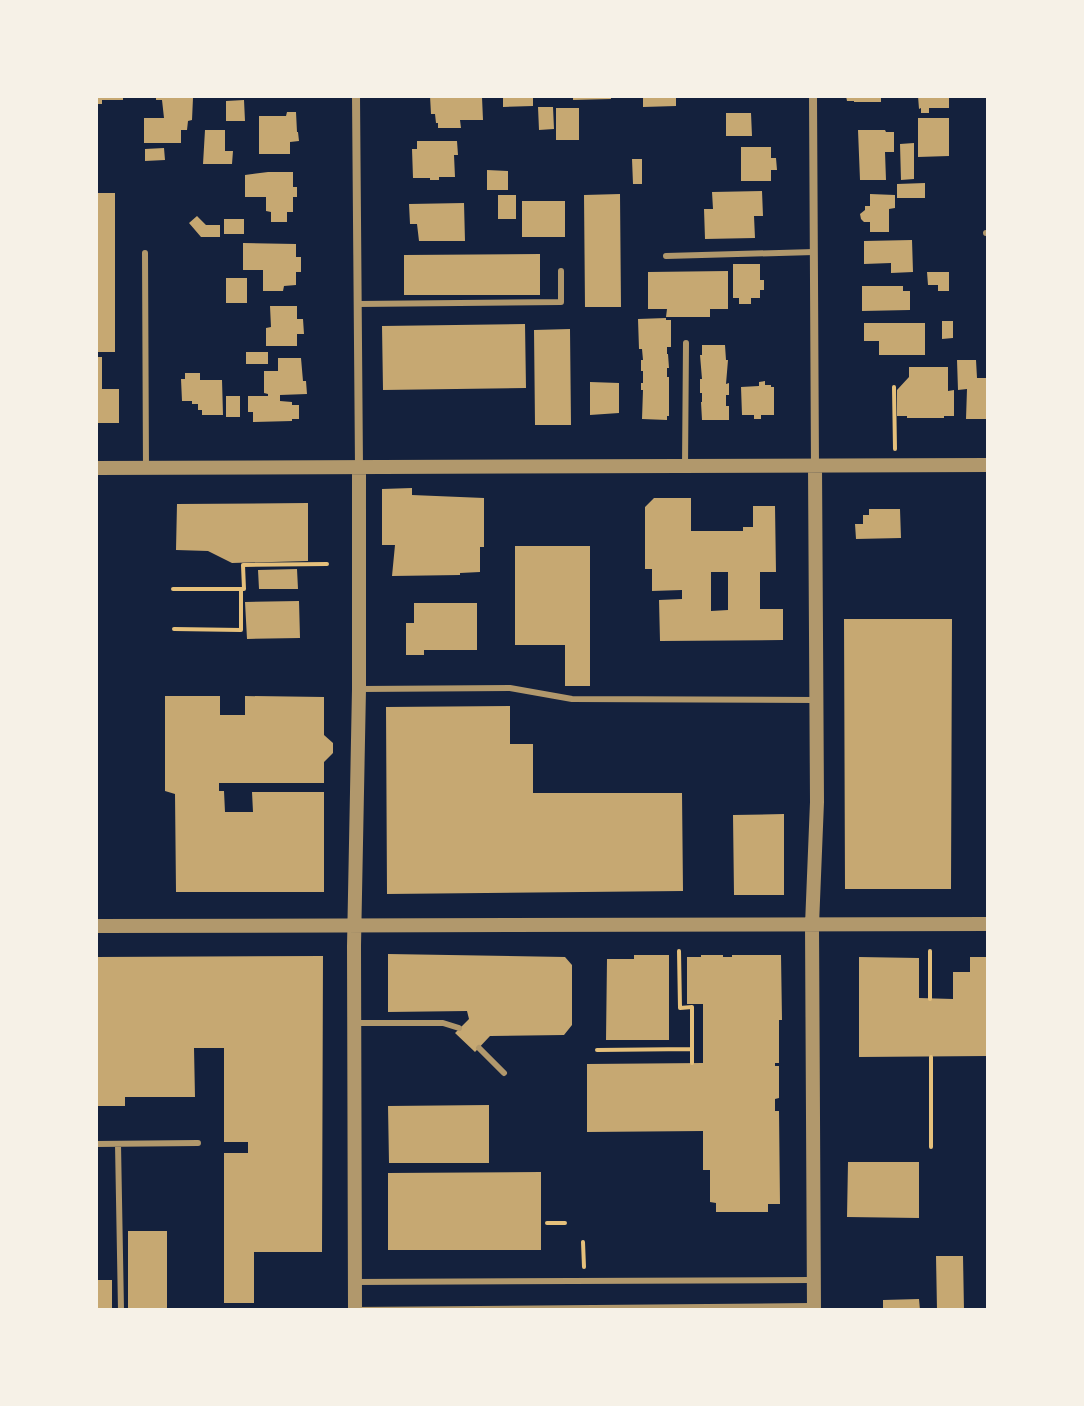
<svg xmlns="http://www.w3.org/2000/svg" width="1084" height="1406" font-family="'Noto Sans',sans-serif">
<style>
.building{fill:#c6a872;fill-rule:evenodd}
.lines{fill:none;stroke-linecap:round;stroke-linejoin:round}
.path{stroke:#e5c07b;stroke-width:4}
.service{stroke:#b1986c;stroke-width:6}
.minor{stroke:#b1986c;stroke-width:8}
.tertiary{stroke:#b1986c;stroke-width:14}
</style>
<rect width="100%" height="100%" fill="#14213d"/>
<path class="building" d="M96,96H123V100H102V104H96Z
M156,96H191L193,98L192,120L188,121L187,130H181V143H144V118H164L162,100H156Z
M430,96L482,97L483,120H460L461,128H438V123H436L435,114H431Z
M503,96H533V106L503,107Z
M573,96H611V99L573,100Z
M643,96H676V106L643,107Z
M846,96H881V102H854V101H847Z
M918,96H949V108H929V113H921V108L919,109Z
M244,100L245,121H226V101Z
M538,107H553L554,129L539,130Z
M556,108H579V140H556Z
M287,112H296L297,132H298L299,141L290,142V154H259V116H286Z
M726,113H751L752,136H726Z
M918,118H949V156L918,157Z
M205,130H225V151H233L232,164H203Z
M858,130H885L886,132H894V152H885L886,180H860Z
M417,141H457L458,155H454L455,177H439V180H430V178H413L412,149H417Z
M914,143V179L901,180L900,144Z
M741,147H771V158H776L777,170H771V181H741Z
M164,148L165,160L145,161V149Z
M632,159H642V184H633Z
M487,170L508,171V190H487Z
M268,172H293V187H297V197H293V212H287V222H271V212L266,211V197H245V175Z
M925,183V198H897V184Z
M762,191L763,216H754L755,238L705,239L704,209H713L712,192Z
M96,193H115V352H96Z
M620,194L621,307H585L584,195Z
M870,194L895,195V208L889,209V232H870V222H864L861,219L860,214L865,210V206H870Z
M498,195H516V219H498Z
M522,201H565V237H522Z
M464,203L465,241H419L417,224H410L409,204Z
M197,216L206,225H220V237H201L189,223Z
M224,219H244V234H224Z
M912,240L913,272L891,273V263L864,264V241Z
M243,243L296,244V257H301V272H296V285L284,286L283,291H263V270H243Z
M540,254V295H404V255Z
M733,264H760V280H764V290H760V298H751V304H739V298H733Z
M728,271V309H710V317H666L667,309H648V272Z
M927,272H949V291H938V285H928Z
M226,278H247V303H226Z
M862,286H903V291H910V310L862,311Z
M270,306H297V319H303L304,334H297V346H266V328L271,327Z
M666,318V320H671V347H667V354H668L669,368H667V377H669V416H667V420L642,419L643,390H641V383H643V371H641V360H643L642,349H639L638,319Z
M942,321H953V338L942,339Z
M864,323H925V355H879V341H864Z
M525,324L526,388L383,390L382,326Z
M570,329L571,425H535L534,330Z
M702,345H725L726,360H728L726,384L729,383V395H726V406H729V420H702L701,402H702V393H700V379H702L700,355H702Z
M246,352H268V364H246Z
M96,357H102V389H119V423H96Z
M278,358H301L303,381H306L307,394L280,395V401L292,402V405H299V419H292V421L253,422V412H248V396H268V394L264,393V371H278Z
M957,360H976L977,378H988V419H966L967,389L958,390Z
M909,367H948V391L954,390V416H944V418H907V416H897V390L909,377Z
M185,373H200V380H222L223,415H202V410H198V404H192V401H182L181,379H185Z
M765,381V385H771V387H774V415H761V419H754V415H742L741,387L759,386V382Z
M590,382L619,383V413L590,415Z
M226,396H240V417H226Z
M412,488V495L484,498V547H480V572L460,573V575L392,576L395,545H382V489Z
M654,498H691V531H743V527H753V506H775L776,572H760V609H783V640L660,641L659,600L682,599V590L652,591V569H645V507ZM711,572H728V610L711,611Z
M308,503V561L232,563L208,551L176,550L177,504Z
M869,509H900L901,538L856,539L855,524H863V515H869Z
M515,546H590V686H565V645H515Z
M297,569L298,589H259L258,570Z
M299,601L300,638L247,639L245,602Z
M414,603H477V650H424V655H406V623H414Z
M844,619H952L951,889H845Z
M165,696H220V715H245V696L324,697V735L333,743V753L324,762V783H219V791H224L225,812H253L252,792H324V892H176L175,794L165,791Z
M510,706V744H533V793H682L683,891L387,894L386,707Z
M784,814V895H734L733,815Z
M388,954L565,957L572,965V1025L564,1035L490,1036L475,1052L455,1033L469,1019L467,1011L388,1012Z
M634,955H669V1040H606L607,959H634Z
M701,955H723V957H732V955H781L782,1020H779V1063H775V1066H779V1098L775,1099V1111H779L780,1204H768V1212H716V1203L710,1202V1170H703V1131L587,1132V1064L703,1063V1004H687V957H701Z
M323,956L322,1252H254V1303H224V1153H248V1142H224V1048H194L195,1097H125V1106H96V957Z
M859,957L919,958V998L953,999V972H970V957H988V1056L859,1057Z
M489,1105V1163H389L388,1106Z
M848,1162H919V1218L847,1217Z
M541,1172V1250H388V1173Z
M128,1231H167V1310H128Z
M936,1256H963L964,1310H937Z
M96,1280H112V1310H96Z
M919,1299L920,1310H883V1300Z"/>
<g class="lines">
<path class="path" d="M894,387L895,449
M173,589H244L243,565L327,564
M174,629L241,630V590
M679,951L680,1008L692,1007V1063
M930,951V999
M597,1050L692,1049
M931,1057V1147
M547,1223H565
M583,1242L584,1267"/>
<path class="service" d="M986,233H988
M145,253L146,468
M666,256L814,252
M358,304L561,302V271
M685,466L686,343
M361,689L510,688L572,699L816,700
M354,1023H443L459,1028
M479,1048L504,1073
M96,1144L198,1143
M118,1144L121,1310
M355,1282L811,1280
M355,1310L811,1306"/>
<path class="minor" d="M356,96L359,467
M813,96L815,466"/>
<path class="tertiary" d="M96,468L988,465
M96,926L988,924
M355,1310L354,946L359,689V467
M814,1310L812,925L817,802L815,466"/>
</g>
<rect width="1084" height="1406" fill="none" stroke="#f6f1e7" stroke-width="196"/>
</svg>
